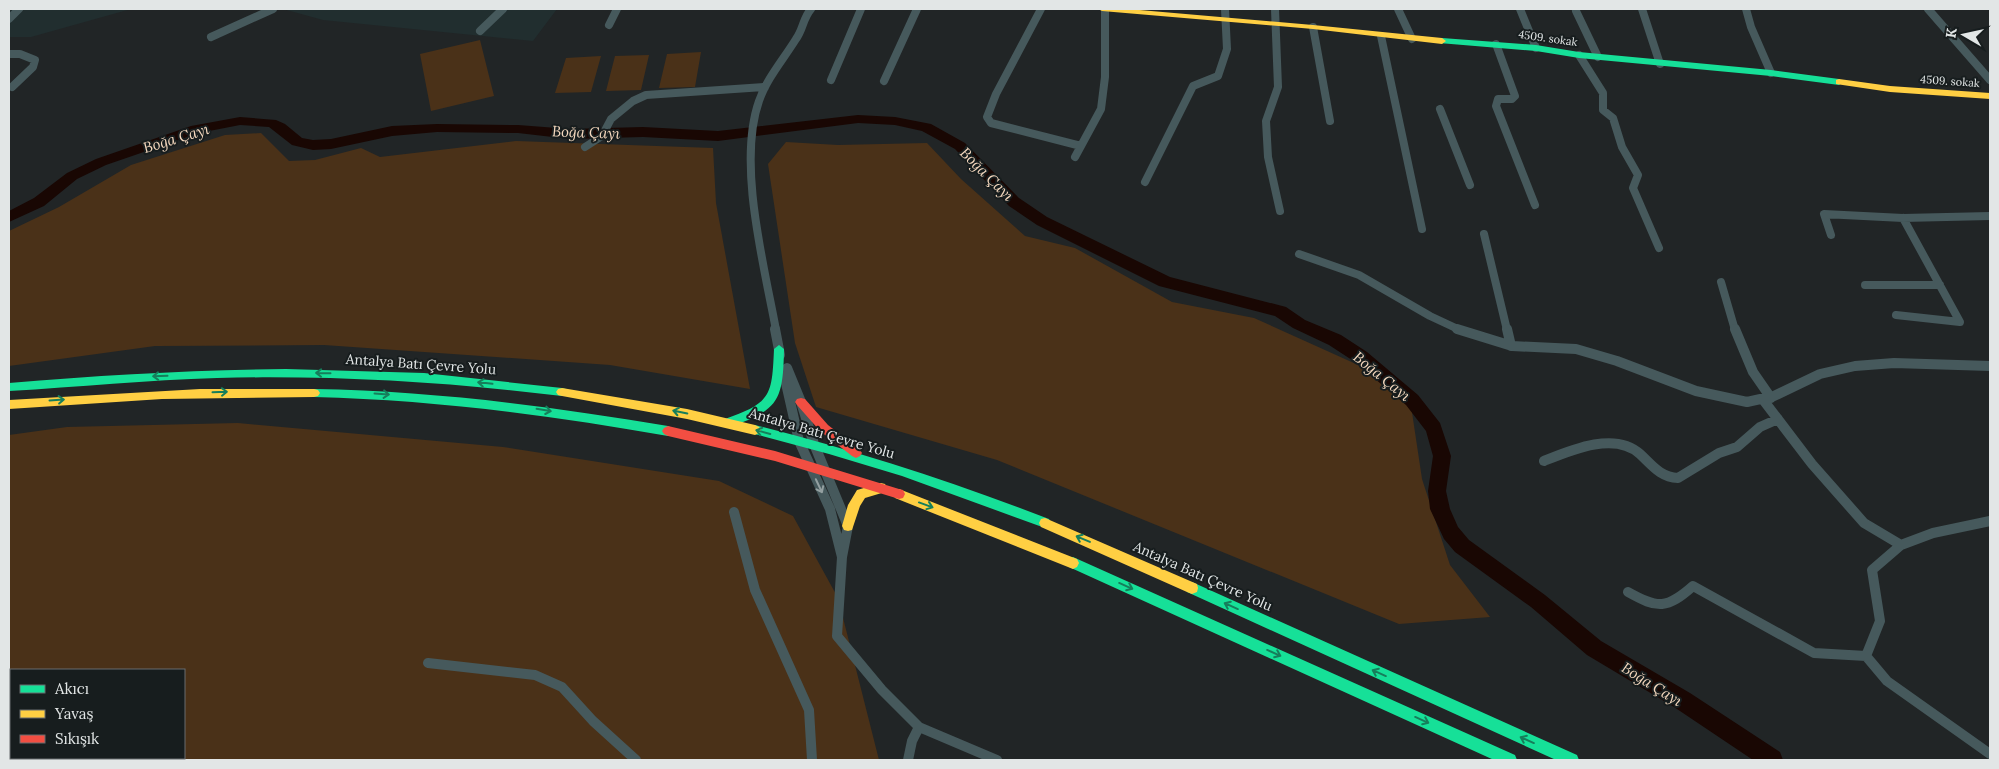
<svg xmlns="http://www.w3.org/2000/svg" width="1999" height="769" font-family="Lora,serif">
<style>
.built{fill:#212e2f}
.green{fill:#4a3118;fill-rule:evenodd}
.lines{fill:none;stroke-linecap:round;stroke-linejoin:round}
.river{fill:#190703;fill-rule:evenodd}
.street-far1{stroke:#46595c;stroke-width:8}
.street{stroke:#46595c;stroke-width:10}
.fast{fill:#16e098;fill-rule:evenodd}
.slow{fill:#ffcf43;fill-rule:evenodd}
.jam{fill:#f24e42;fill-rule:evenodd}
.oneway{stroke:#167e5b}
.oneway2{stroke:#94a0a1}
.labels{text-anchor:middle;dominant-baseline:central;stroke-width:4;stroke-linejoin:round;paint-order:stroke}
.far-street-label{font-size:11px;fill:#e2e6e6;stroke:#171d1e}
.street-label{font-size:14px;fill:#e2e6e6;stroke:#171d1e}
.water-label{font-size:15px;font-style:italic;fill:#f5d9bf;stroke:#171d1e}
</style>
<rect width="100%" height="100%" fill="#212526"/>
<path class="built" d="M9,9H131L31,37H9Z
M283,9H557L533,41L323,20Z"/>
<path class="green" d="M480,40L494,96L431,111L420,54Z
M701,52L695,87L659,88L667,54Z
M649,55L641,90L606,91L615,56Z
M601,56L591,92L555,93L566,58Z
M261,133L289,161L315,160L361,148L380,157L516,141L713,148L716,203L750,389L610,365L324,345L155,346L9,366V231L59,207L131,165L225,135Z
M786,142L838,145L927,143L961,179L1025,236L1075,248L1172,302L1254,318L1356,364L1410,399L1422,479L1450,565L1490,617L1399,624L997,460L816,407L795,343L768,164Z
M238,423L503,447L719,481L793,516L838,598L879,760H9V435L67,427ZM11,670H184V758H11Z"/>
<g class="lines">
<path class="river" d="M858,115L895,117L931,124L965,143L1019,198L1047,217L1170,277L1286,307L1305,320L1341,335L1367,352L1418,395L1440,423L1451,456L1446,491L1450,509L1458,527L1469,540L1545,595L1601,641L1690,693L1780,752L1783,760H1753L1674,707L1587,655L1531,607L1455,552L1444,539L1430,509L1428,491L1433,456L1426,431L1406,405L1355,362L1329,345L1293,328L1275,316L1159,286L1037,225L1009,206L955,149L922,131L895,125L858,123L718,141L643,137L570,139L518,133L437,132L392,136L331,149L313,150L292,145L269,127L240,125L199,133L106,165L77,179L44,206L9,222V211L34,198L67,173L96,159L191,126L240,117L276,120L285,124L302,138L313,140L331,139L392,126L437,124L518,125L570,129L643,127L718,131Z"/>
<path class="street-far1" d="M1041,9L996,94L987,117L991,123L1081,146
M1275,9L1278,87L1266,121L1268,157L1280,211
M1398,9L1412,39
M1520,9L1536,48
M1642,9L1660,64
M1746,9L1751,27L1771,73
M1928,9L1990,80
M1576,11L1598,57
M9,19L19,9
M609,25L617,9
M1313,27L1330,121
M480,31L503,9
M1381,36L1422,229
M211,37L273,9
M1496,44L1515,96L1512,99H1498L1496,106L1535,205
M9,54H20L35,60L33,67L12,87
M1579,55L1603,93V110L1613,118L1622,147L1638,175L1633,188L1659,248
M831,80L861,9
M884,81L917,9
M1440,109L1470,185
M585,147L602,136L611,119L633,101L646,95L765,87
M1075,157L1101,109L1105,77V9
M1145,182L1193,86L1218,76L1227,49L1225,9
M1484,234L1507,330
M1831,235L1824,214L1903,218L1990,216
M1299,254L1359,275L1430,316L1460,330
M1721,282L1735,330
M1865,285H1940
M1896,315L1960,322L1903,218
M776,330C764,265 737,163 759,101C767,78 783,60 796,39C803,30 803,18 811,9"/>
<path class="street" d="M775,329L780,355
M1457,329L1512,346L1576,349L1617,361L1696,391L1747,402L1774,396L1820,374L1855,366L1894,363L1990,366
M1507,329L1511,346
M1735,329L1753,372L1771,398
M787,368L801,402L814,444L848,526L842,557L837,636L882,690L919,727L997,760
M783,370L799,441L830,509L842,557
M1764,401L1812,464L1864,523L1901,545
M1544,461C1571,450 1615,431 1640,454C1652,465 1660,477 1678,478L1719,453L1737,447L1760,427L1778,419
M734,512L755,590L809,710L812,760
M1990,521L1933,533L1901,545L1872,570L1880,621L1866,656L1887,681L1990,754
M1628,592C1658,609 1667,609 1693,586L1814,653L1866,656
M428,663L535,675L562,687L593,721L636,760
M908,760L912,741L919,727"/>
<path class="fast" d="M1442,38L1536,45L1579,52L1771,70L1839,79L1843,82L1839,85L1771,76L1579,58L1536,51L1439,43V39Z
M779,345L784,349C783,401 779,410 729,427L725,425L723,422L725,419C771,403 772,396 774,349Z
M286,369L424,373L562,388L566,389L568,392L566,395L562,396C447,382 333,375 217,378C148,380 78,387 9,391V383C101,375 193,370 286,369Z
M314,389C433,391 550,406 668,426L672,428L674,431L672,434L668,436C550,415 433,400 314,397L310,396L308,393L310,390Z
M755,425C855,450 953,482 1049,519L1051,523L1049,527L1045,528L902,476L829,454L751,433L749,430L751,427Z
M1073,557L1515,755L1517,760H1494L1069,567L1067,563L1069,559Z
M1192,582L1577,755L1579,760H1556L1187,592L1186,588L1187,584Z"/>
<path class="slow" d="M1098,9H1128L1313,25L1442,38L1446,41L1442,44L1313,29L1102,11Z
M1839,79L1890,86L1990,93V99L1890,92L1836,84V80Z
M562,388L687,409L755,425L759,427L761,430L759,433L755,435L687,419L562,396L558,395L556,392L558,389Z
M200,389H314L318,390L320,393L318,396L314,397L162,399L9,409V400Z
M881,483L885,484L887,488L885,492L865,498L860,506L852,530L848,531L844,530L842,526L848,505L857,490Z
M899,489L1077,559L1079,563L1077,567L1073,569L895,498L893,494L895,490Z
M1045,518L1197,584L1198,588L1197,592L1192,594L1187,592L1041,527L1039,523L1041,519Z"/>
<path class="jam" d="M801,398L805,399L828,425L860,450L862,453L860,456L856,458L852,456L820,431L797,405L795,402L797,399Z
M668,426L775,451L899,489L903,490L905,494L903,498L899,499L775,461L668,436L664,434L662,431L664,428Z"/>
</g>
<defs><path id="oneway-shaft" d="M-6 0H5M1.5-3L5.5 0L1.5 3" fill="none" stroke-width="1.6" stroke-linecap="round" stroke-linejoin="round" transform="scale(1.25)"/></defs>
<g class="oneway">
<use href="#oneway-shaft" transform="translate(323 373) rotate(-179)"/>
<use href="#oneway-shaft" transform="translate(160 376) rotate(178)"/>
<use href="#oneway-shaft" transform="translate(485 383) rotate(-174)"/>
<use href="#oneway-shaft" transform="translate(220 392) rotate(-2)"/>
<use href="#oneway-shaft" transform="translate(382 394) rotate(4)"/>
<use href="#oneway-shaft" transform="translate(57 400) rotate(-4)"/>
<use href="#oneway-shaft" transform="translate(544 410) rotate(9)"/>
<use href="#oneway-shaft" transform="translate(680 412) rotate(-168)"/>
<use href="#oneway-shaft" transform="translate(763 432) rotate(-165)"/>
<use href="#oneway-shaft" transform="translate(926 505) rotate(20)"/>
<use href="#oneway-shaft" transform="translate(1083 539) rotate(-157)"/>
<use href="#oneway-shaft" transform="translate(1126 586) rotate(24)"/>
<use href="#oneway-shaft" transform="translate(1231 606) rotate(-156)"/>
<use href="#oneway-shaft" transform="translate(1274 653) rotate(24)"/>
<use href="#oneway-shaft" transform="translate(1379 673) rotate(-156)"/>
<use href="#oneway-shaft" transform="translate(1422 720) rotate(24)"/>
<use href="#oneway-shaft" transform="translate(1527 740) rotate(-156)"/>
</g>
<use class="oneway2" href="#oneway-shaft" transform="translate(819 486) rotate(65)"/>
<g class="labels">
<g class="far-street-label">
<text transform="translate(1548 38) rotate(8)">4509. sokak</text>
<text transform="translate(1950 81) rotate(4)">4509. sokak</text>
</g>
<g class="street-label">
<text transform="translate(421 364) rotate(4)">Antalya Batı Çevre Yolu</text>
<text transform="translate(822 433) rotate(16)">Antalya Batı Çevre Yolu</text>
<text transform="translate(1203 576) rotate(24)">Antalya Batı Çevre Yolu</text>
</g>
<g class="water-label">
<text transform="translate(586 132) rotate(2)">Boğa Çayı</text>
<text transform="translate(176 138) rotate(-17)">Boğa Çayı</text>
<text transform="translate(987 174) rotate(45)">Boğa Çayı</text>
<text transform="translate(1382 376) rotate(39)">Boğa Çayı</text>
<text transform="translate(1652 684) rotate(32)">Boğa Çayı</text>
</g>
</g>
<rect width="1999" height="769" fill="none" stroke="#e2e6e6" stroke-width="20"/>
<rect x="10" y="669" width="175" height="90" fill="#171d1e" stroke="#686d6e"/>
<rect x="20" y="685" width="25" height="8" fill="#16e098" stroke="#686d6e"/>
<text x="55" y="694" font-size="15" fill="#e2e6e6">Akıcı</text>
<rect x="20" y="710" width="25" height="8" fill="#ffcf43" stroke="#686d6e"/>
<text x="55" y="719" font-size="15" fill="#e2e6e6">Yavaş</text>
<rect x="20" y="735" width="25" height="8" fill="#f24e42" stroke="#686d6e"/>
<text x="55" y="744" font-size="15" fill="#e2e6e6">Sıkışık</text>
<g transform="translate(1964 35) rotate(279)" stroke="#171d1e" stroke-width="4" paint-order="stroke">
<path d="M0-4L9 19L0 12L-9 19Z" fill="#e2e6e6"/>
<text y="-8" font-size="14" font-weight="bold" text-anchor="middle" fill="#e2e6e6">K</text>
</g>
</svg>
